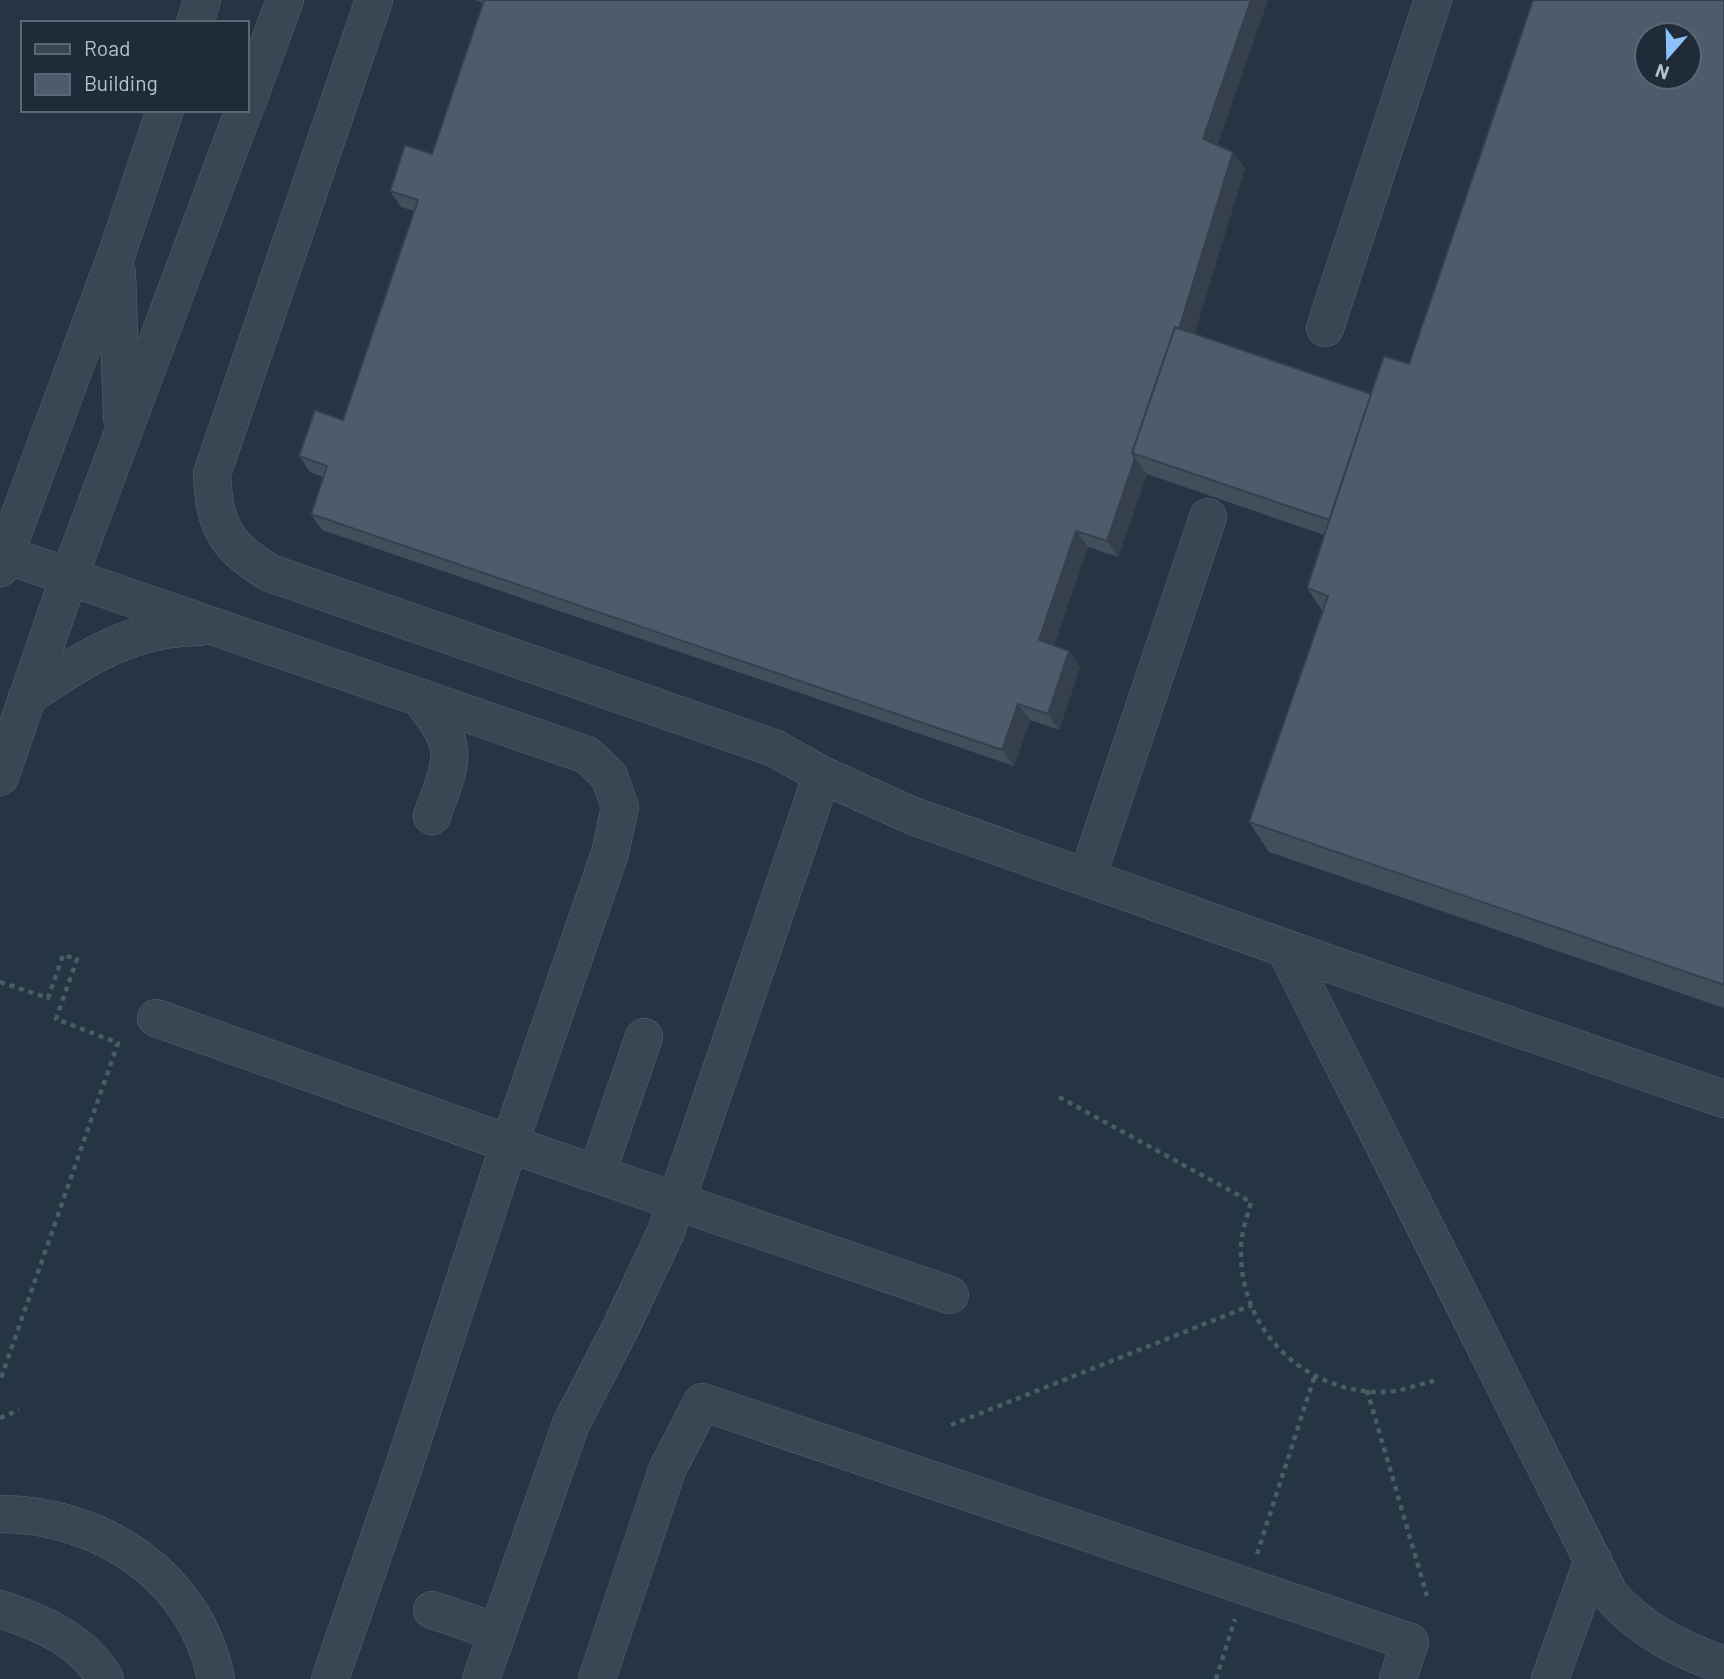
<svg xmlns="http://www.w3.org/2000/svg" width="1724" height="1679" font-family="Barlow,sans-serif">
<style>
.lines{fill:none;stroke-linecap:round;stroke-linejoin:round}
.minor-casing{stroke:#586470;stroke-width:38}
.path{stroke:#466061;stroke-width:4.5;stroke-dasharray:5 5;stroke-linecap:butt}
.minor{stroke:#3a4653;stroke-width:37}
.wall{fill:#414f5d}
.shaded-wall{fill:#35404c}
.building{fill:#4c5c6c;stroke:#35404c;stroke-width:2;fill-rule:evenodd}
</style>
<rect width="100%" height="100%" fill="#263543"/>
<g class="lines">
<g class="minor-casing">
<path id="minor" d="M374,0L212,474C214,526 225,546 270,573L774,748L822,775L913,816L1327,963L1724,1099
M195,23L202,0
M247,103L285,0
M117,273L122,418
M1325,328L1433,0
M0,553L587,755L609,776L620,807L610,853L510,1142L404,1466L330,1679
M0,568L116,256L165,110
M27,697C84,659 130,627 201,627
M420,699C462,748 452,760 432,816
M0,777L69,577L244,110
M1087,878L1208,517
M1285,948L1610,1595C1641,1630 1680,1650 1724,1665
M156,1018L541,1155L950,1295
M597,1173L644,1037
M0,1514C100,1514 196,1576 216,1679
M0,1609C40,1622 83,1640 105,1679
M432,1610L497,1632
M481,1679L571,1424L620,1329L665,1234L822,775
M597,1679L667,1470L702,1402L1410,1642L1398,1679
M1550,1679L1593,1560"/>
</g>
<path class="path" d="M0,982L48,998L63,955L77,959L56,1019L118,1043L0,1381
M1059,1097L1251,1202C1247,1217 1241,1234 1241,1249C1239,1331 1306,1395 1387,1392C1402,1391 1419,1384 1434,1381
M1367,1390L1427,1596
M0,1418L19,1410
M951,1425L1252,1305
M1257,1554L1315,1375
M1216,1679L1235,1619"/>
<use href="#minor" class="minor"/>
</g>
<path class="wall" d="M475,0H1268L1217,145L1233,152L1245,168L1194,334L1371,394L1409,364L1724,0V1008L1269,852L1249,822L1323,612L1307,588L1324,535L1147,474L1118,557L1088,547L1054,645L1069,651L1080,667L1059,730L1030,720L1014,766L322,530L311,514L323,477L310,472L299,456L343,420L414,211L401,207L390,191L432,154L483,3Z"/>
<path class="shaded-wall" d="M1251,0H1268L1214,155L1203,139Z
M1233,152L1245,168L1190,349L1136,455Z
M1135,458L1147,474L1118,557L1107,541Z
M1076,531L1088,547L1050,656L1039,640Z
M1069,651L1080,667L1059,730L1048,714Z
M1018,704L1030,720L1014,766L1002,750Z"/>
<path class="building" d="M484,0H1251L1203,139L1233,152L1179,329L1175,327L1132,453L1135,458L1107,541L1076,531L1039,640L1069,651L1048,714L1018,704L1002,750L311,514L327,466L299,456L315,410L343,420L418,200L390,191L405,145L432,154Z
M1533,0H1724V985L1249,822L1328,596L1307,588L1373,388L1384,356L1409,364ZM1647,35H1689V77H1647Z
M1175,327L1371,394L1329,520L1132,453Z"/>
<rect x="21" y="21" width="228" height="91" fill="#1f2b38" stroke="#5c6774" stroke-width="2"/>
<rect x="35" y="44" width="35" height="10" fill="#3a4653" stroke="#5c6774" stroke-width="2"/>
<text x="84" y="56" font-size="21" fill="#b7c1cd">Road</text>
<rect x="35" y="74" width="35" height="21" fill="#4c5c6c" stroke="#5c6774" stroke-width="2"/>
<text x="84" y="91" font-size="21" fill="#b7c1cd">Building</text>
<g transform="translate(1668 56) rotate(200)"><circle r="33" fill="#1f2b38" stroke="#5c6774" stroke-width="2"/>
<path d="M0-5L12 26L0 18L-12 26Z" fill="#8dc1fc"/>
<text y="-10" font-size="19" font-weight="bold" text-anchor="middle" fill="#b7c1cd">N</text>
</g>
</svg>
